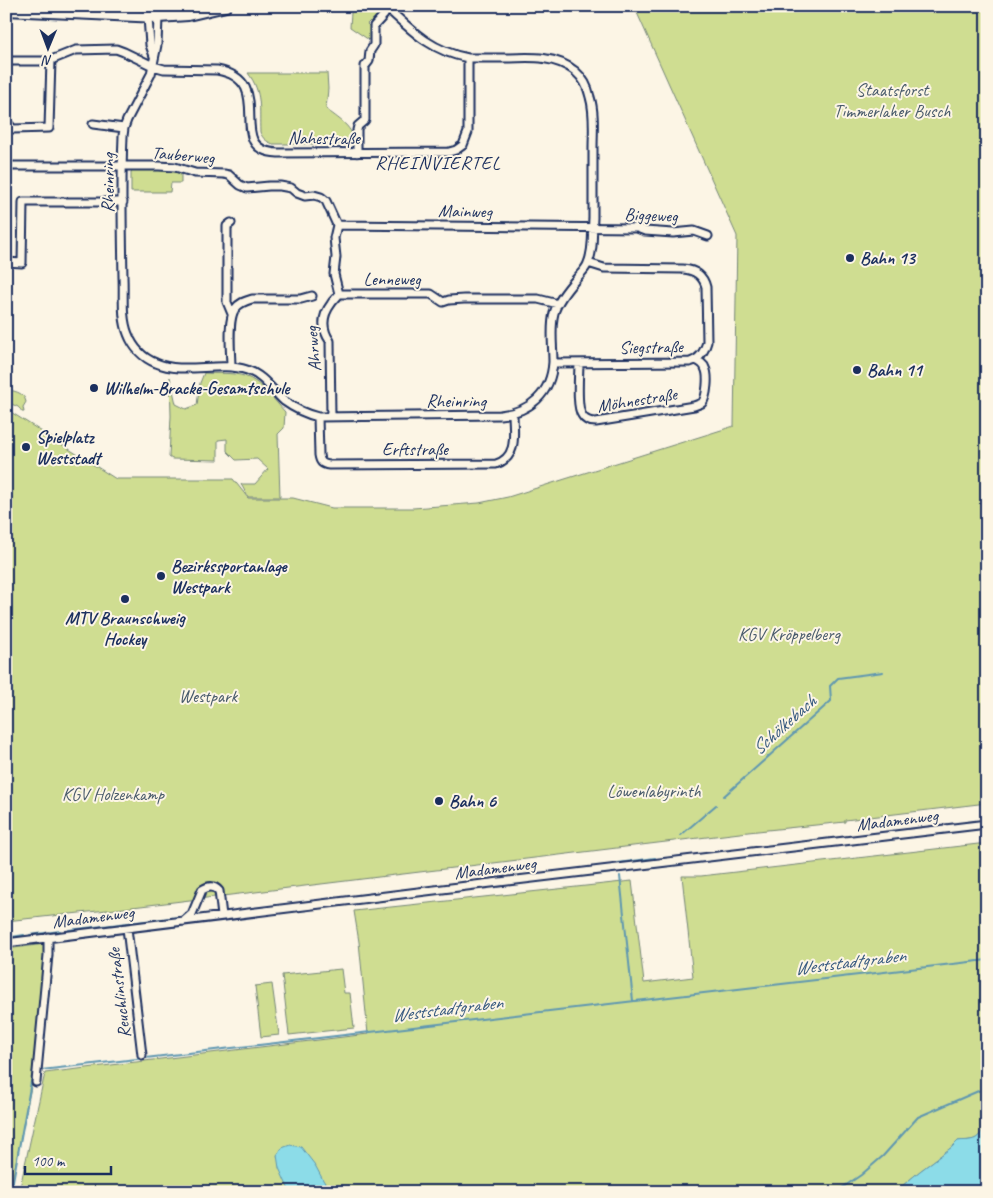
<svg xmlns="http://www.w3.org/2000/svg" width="993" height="1198" font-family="Caveat,sans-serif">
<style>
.green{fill:#cfdd91;stroke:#758678}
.water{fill:#8cdce8;stroke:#5f97b1}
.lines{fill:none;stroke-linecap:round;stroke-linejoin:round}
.stream{stroke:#5f97b1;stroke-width:2}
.street-casing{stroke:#1b2f5e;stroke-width:11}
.secondary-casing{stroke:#1b2f5e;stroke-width:14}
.street{stroke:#fcf5e5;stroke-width:7}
.secondary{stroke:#fcf5e5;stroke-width:10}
.tram{stroke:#1b2f5e;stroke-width:1}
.poi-dot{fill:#1b2f5e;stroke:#fcf5e5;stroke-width:2}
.labels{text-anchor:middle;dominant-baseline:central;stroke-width:4;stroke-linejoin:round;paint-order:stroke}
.park-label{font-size:18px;fill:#485a6b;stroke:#fcf5e5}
.street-label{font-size:18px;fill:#1b2f5e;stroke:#fcf5e5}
.poi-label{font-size:18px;font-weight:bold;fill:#1b2f5e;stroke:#fcf5e5;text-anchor:start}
.neighbourhood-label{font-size:19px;letter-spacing:1px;fill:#1b2f5e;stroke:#fcf5e5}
.water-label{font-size:19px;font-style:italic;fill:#375a80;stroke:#fcf5e5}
</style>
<rect width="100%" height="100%" fill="#fcf5e5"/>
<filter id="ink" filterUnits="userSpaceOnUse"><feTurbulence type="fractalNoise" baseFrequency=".02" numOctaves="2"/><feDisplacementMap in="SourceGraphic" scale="10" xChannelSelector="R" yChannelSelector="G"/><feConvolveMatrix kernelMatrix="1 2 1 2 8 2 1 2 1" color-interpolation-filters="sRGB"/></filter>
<g filter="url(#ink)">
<path class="green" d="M353,6H374L385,13L374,25L370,21L367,24L372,29V42L350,27L351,13Z
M634,6H987V803L845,820V822L748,832L116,909L6,921V409L116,479H233L248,498H293L332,508H413L479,503L508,497L734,426L737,236Z
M248,73H327L328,89L326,109C337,118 356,128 353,144H273C266,141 263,139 260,132C259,109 263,93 248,73Z
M161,168L181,172V183H171L170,192H131V172L133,169Z
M204,373C217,374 231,372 244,376C261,381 274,400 285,412L284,428L278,434L280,497H248L241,484H255L268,469L257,459L236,460L227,451V439L218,440V460L172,459L169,457L171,416L170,377L176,404L186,409L197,405L200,383Z
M10,390C17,392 24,393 26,402L23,407L24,412H22C18,404 13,406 6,402V391Z
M987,843V1123C982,1131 980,1139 970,1140C966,1141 962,1140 958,1141L952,1147L920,1171L895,1192H19L45,1073L368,1034L359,942L354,911L632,881L644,983L693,977L682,876H701Z
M45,944L32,1082L10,1192H6V949Z
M341,969L344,993H350L354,1028L289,1035L282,975Z
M272,984L279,1035L261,1037L255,986Z"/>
<path class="water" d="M987,1123V1192H895L920,1171L952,1147L958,1141C962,1140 966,1141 970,1140C980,1139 982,1131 987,1123Z
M290,1145L301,1147L315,1165L323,1180L331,1192H295L289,1190L279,1168L277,1155L282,1148Z"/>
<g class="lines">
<path class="stream" d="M724,796L831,701L830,686L838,678L883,672
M681,835L716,805
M618,863L655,858
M620,876L633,1001
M69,930L179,917
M30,935L60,931
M6,938L24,935
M33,1071L45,954
M11,1192L33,1071C351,1034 669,998 987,960
M836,1192L861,1175L883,1156L918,1117L983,1089"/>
<g class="street-casing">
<path id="street" d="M148,17L150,45L154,56
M158,17L157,45L151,74L127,120L124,128L123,136C121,183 122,231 123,277C124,295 121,317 128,334C133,347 143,358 156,363C184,375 218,361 247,370C263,375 272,390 284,401C295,409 306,414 318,417L500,415C530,412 551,394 553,362C553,346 550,328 554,313C558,300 568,288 577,278C581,273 586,269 588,263C594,249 592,232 593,218C593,195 593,172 593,149C593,132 595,113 590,97C588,87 582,77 575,71C556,56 533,57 510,58C496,58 482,58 468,58C431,51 412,31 385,6
M6,61H43L51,60L76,50L116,49L124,52L153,66L164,69L217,70C280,81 221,150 278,153L449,152L456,150L463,145L468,132V58
M6,121L13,129L49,128L51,60
M93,124L124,128
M357,153V130L358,126L365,120V66L369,61L370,51L374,45V26L384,15L385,6
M6,166H159L175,167L195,173L224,174L229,175L240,185L247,188L269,186H280L291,188L297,193L305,196L314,195L321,197L326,201L337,225
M231,223L227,226V302L232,314
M337,225L637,228L645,231L673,233L694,231L708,236
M6,262L22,263L23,202H123
M339,294H431L443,302L449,300L464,299H538L558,304
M553,363L690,362C700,359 704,352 707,342L706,287C703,275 695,270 683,269L604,268L588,263
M579,363C579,374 576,407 582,415C585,421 590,422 596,422L694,406L702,403C707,397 709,375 705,368C704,364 700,362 696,360
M231,367C231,353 227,320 235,309C239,303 245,301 252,299H301L312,296
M331,416L330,341C321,328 322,316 331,304C333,300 337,298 339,294L334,274L336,257L334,238L337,225
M318,417L319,455C320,462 322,464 329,465L496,464C519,457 513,432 513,413
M184,921L192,914L202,890C208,886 214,885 219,891L222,916
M127,928L142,1055
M6,943L483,884L987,824
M36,1082L48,955V937"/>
</g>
<g class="secondary-casing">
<path id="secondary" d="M6,10L158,17L188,15L226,6"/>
</g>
<use href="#street" class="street"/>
<use href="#secondary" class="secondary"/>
<path class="tram" d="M64,6C104,9 145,13 184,6"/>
</g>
</g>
<g class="poi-dot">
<circle cx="850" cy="258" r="5"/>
<circle cx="857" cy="370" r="5"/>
<circle cx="94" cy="388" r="5"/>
<circle cx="26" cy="447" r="5"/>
<circle cx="161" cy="576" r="5"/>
<circle cx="125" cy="599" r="5"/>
<circle cx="439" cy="801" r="5"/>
</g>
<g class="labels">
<g class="park-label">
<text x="892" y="90">Staatsforst<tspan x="892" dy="21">Timmerlaher Busch</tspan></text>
<text x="789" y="634">KGV Kröppelberg</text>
<text x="208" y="696">Westpark</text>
<text x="654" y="791">Löwenlabyrinth</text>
<text x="113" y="794">KGV Holzenkamp</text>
</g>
<g class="street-label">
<text x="324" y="138">Nahestraße</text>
<text transform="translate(183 155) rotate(5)">Tauberweg</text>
<text transform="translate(108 183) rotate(-90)">Rheinring</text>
<text transform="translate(465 211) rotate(1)">Mainweg</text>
<text transform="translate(651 215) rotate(2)">Biggeweg</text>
<text x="392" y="279">Lenneweg</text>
<text transform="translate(651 347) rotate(-1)">Siegstraße</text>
<text transform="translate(313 349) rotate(-95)">Ahrweg</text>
<text transform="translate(637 400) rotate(-9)">Möhnestraße</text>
<text x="456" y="401">Rheinring</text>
<text x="415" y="449">Erftstraße</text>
<text transform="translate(897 820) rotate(-7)">Madamenweg</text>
<text transform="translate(495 868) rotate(-7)">Madamenweg</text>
<text transform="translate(93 917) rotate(-7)">Madamenweg</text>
<text transform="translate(119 993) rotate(-97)">Reuchlinstraße</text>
</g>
<g class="poi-label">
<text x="860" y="258">Bahn 13</text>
<text x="867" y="370">Bahn 11</text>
<text x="104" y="388">Wilhelm-Bracke-Gesamtschule</text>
<text x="36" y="437">Spielplatz<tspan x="36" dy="21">Weststadt</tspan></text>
<text x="171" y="566">Bezirkssportanlage<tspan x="171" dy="21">Westpark</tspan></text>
<text x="125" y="618" text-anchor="middle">MTV Braunschweig<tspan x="125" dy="21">Hockey</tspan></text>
<text x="449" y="801">Bahn 6</text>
</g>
<g class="neighbourhood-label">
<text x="438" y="163">RHEINVIERTEL</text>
</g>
<g class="water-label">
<text transform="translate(784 725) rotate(-42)">Schölkebach</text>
<text transform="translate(850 962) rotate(-7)">Weststadtgraben</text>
<text transform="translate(447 1009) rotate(-7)">Weststadtgraben</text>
</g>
</g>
<rect width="993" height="1198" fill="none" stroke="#fcf5e5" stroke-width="25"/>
<rect x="12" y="12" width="968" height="1173" fill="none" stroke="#1b2f5e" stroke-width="2" filter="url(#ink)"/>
<g transform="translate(48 48) rotate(181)" stroke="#fcf5e5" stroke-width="4" paint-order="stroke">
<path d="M0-4L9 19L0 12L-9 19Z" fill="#1b2f5e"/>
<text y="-8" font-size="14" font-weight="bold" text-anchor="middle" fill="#1b2f5e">N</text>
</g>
<path d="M25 1166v8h86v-8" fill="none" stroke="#1b2f5e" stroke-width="2.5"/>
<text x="32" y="1166" font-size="15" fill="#1b2f5e" stroke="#fcf5e5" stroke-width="4" paint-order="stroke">100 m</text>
</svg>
